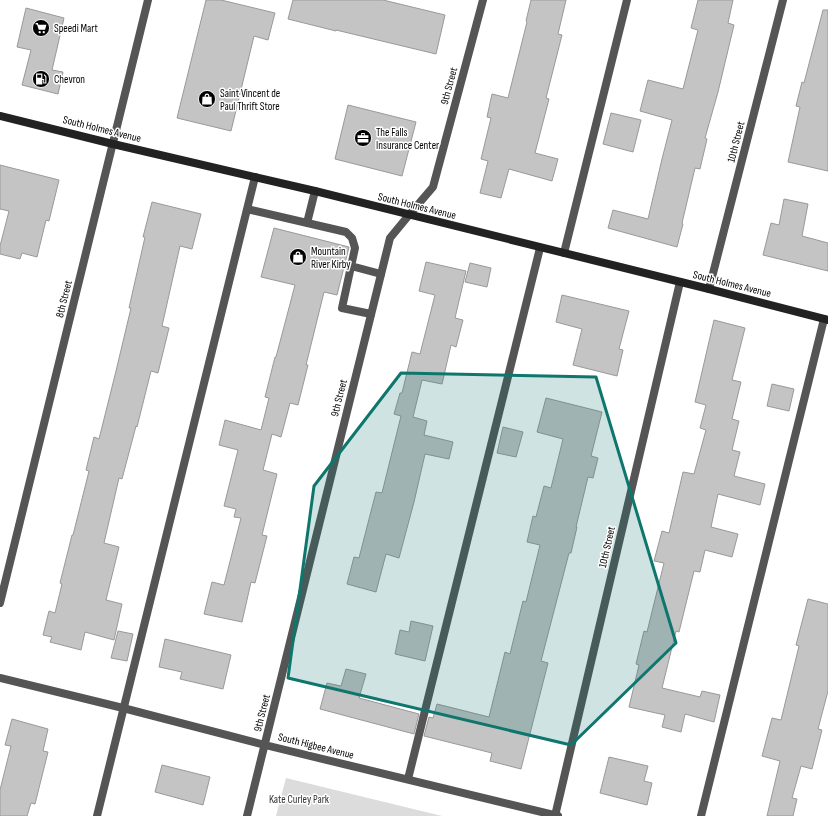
<svg xmlns="http://www.w3.org/2000/svg" width="828" height="816" font-family="'Sofia Sans Condensed',sans-serif">
<style>
.green{fill:#dcdcdc}
.building{fill:#c4c4c4;stroke:#999}
.lines{fill:none;stroke-linecap:round;stroke-linejoin:round}
.service{stroke:#555;stroke-width:8}
.minor{stroke:#555;stroke-width:8}
.tertiary{stroke:#555;stroke-width:8}
.secondary{stroke:#222;stroke-width:8}
.marked{fill:#0f766e;fill-opacity:0.2;stroke:#0f766e;stroke-width:3;stroke-linejoin:round}
.labels{text-anchor:middle;dominant-baseline:central;stroke-width:3;stroke-linejoin:round;paint-order:stroke}
.poi-label{font-size:11px;fill:#000;stroke:#fff;text-anchor:start}
.street-label{font-size:11px;fill:#000;stroke:#fff}
.park-label{font-size:11px;fill:#333;stroke:#fff}
</style>
<rect width="100%" height="100%" fill="#fff"/>
<path class="green" d="M286,778L442,816H276Z"/>
<path class="building" d="M206,0H221L275,13L268,40L254,36L231,131L177,118Z
M293,0H383L445,15L436,54L336,30V31L288,19Z
M531,0H566L558,34L562,35L546,98L549,99L535,153L558,159L552,181L509,169L501,198L480,193L488,161L481,159L491,118L487,117L492,94L508,98L527,22L526,21Z
M698,0H733L728,23L734,25L718,92L705,138L707,139L700,169L695,168L682,223L683,224L677,247L608,228L613,210L648,219L662,159L672,120L640,111L648,80L683,89L698,30L691,28Z
M26,8L64,18L52,70L63,72L58,94L22,85L31,50L17,47Z
M823,10H828V171L788,162L800,107L796,106L802,82L804,83Z
M348,105L416,122L402,176L335,159Z
M611,113L641,120L633,152L603,144Z
M0,165L59,180L49,221L46,220L37,257L22,253L20,259L0,254V246L9,211L0,209Z
M784,199L808,204L802,236L828,243V271L763,255L771,223L779,225Z
M152,202L201,214L192,249L180,246L162,326L169,328L158,373L151,371L137,427L136,426L122,479L119,478L104,543L119,547L106,600L122,604L114,640L85,632L81,650L50,642L52,637L43,635L49,611L55,613L62,584L60,583L72,535H73L89,471L86,470L94,437L99,439L116,371L131,308H129L145,237H143Z
M274,228L349,247L337,295L324,292L306,365H308L298,405L290,403L281,437L272,434L263,470L277,474L262,535L267,536L255,583L251,582L242,622L204,614L212,582L224,585L241,518L234,517L236,509L224,506L238,450L219,445L225,420L261,430L269,398L265,397L275,357H276L295,285L261,277Z
M426,262L466,271L455,318L463,320L456,347L451,345L442,384L422,380L413,417L427,421L424,435L453,442L449,459L425,454L414,502L399,558L386,554L376,592L347,584L354,557L359,558L376,492L382,493L401,416L394,414L400,393H402L412,352L420,354L435,295L419,291Z
M470,263L491,268L487,287L465,282Z
M562,295L629,311L619,349L623,350L617,376L573,365L582,329L556,322Z
M714,320L745,328L732,380L741,382L732,419L739,421L732,450L740,452L734,476L765,484L760,505L718,494L711,527L738,534L732,557L705,550L700,572L694,571L679,632L676,631L662,688L700,697L702,691L720,695L714,722L685,714L681,732L662,727L665,715L629,707L639,665L636,664L644,631L647,632L664,563L654,561L662,531L669,533L683,472L694,474L706,430L700,428L706,405L695,402Z
M772,384L794,389L789,411L767,406Z
M546,398L602,412L591,456L598,458L593,478L588,477L576,527H577L571,553H569L541,661L548,663L521,769L490,761L492,753L424,736L429,717L433,718L437,704L489,717L505,652L510,654L523,601L526,602L540,545L527,542L533,516L536,517L544,486L551,488L563,439L537,432Z
M503,427L523,432L516,457L497,453Z
M808,599L828,604V691L818,729L822,730L812,769L801,766L792,798L797,799L793,816H767L780,761L762,756L772,718L781,720L799,646L796,645Z
M411,621L433,626L425,661L395,654L400,630L409,632Z
M118,631L133,634L127,661L111,658Z
M165,639L231,655L223,689L180,679L182,672L159,667Z
M346,669L366,674L359,698L419,714L414,734L320,709L327,683L341,686Z
M12,719L48,729L43,751L48,752L35,804L31,803L27,816H0V790L11,746L5,745Z
M609,757L648,766L644,781L652,783L647,805L600,793Z
M162,765L210,777L203,805L155,792Z"/>
<g class="lines">
<path class="service" d="M247,209L346,232L352,238L355,248L342,308L371,314
M307,223L315,191
M564,253L627,0
M351,266L381,274
M408,779L540,248
M97,816L255,177
M701,816L824,319"/>
<path class="minor" d="M709,289L783,0
M0,603L148,0
M0,678L123,708L265,745L558,816
M247,816L390,238L409,215
M555,816L680,282"/>
<path class="tertiary" d="M409,215L433,187L483,0"/>
<path class="secondary" d="M0,116L113,144L315,191L709,289L828,320"/>
</g>
<path class="marked" d="M401,373L596,377L676,643L571,745L288,678L314,486Z"/>
<defs>
<g id="supermarket-disc" transform="scale(0.9)"><circle r="9.5" fill="#000" stroke="#fff"/><path d="M-6-5.5h2.5l.6 2H6L4.5 2H-2.5L-4.4-4H-6ZM-1.5 3.2a1.3 1.3 0 1 0 .1 0ZM3 3.2a1.3 1.3 0 1 0 .1 0Z" fill="#fff"/></g>
<g id="fuel-disc" transform="scale(0.9)"><circle r="9.5" fill="#000" stroke="#fff"/><path d="M-5.5-6h7V0h2V4h1.3V-2.5L3-4.5l.8-.8L6-3V5H2.5V1h-1V6h-7ZM-4.2-4.7v3.2H.2V-4.7Z" fill="#fff"/></g>
<g id="shop-disc" transform="scale(0.9)"><circle r="9.5" fill="#000" stroke="#fff"/><path d="M-5-2.5h2.3a2.7 3.5 0 0 1 5.4 0H5L5.5 6h-11ZM-1.5-2.5h3a1.5 2.3 0 0 0-3 0Z" fill="#fff"/></g>
<g id="office-disc" transform="scale(0.9)"><circle r="9.5" fill="#000" stroke="#fff"/><path d="M-6-3h4V-5.5h4V-3h4V5H-6ZM-1-4.5V-3h2v-1.5ZM-6 0V1H6V0Z" fill="#fff"/></g>
</defs>
<g fill-rule="evenodd">
<use href="#supermarket-disc" x="41" y="28"/>
<use href="#fuel-disc" x="41" y="79"/>
<use href="#shop-disc" x="207" y="99"/>
<use href="#office-disc" x="363" y="138"/>
<use href="#shop-disc" x="298" y="257"/>
</g>
<g class="labels">
<g class="poi-label">
<text x="54" y="28">Speedi Mart</text>
<text x="54" y="79">Chevron</text>
<text x="220" y="93">Saint Vincent de<tspan x="220" dy="13">Paul Thrift Store</tspan></text>
<text x="376" y="132">The Falls<tspan x="376" dy="13">Insurance Center</tspan></text>
<text x="311" y="251">Mountain<tspan x="311" dy="13">River Kirby</tspan></text>
</g>
<g class="street-label">
<text transform="translate(449 86) rotate(-75)">9th Street</text>
<text transform="translate(102 129) rotate(14)">South Holmes Avenue</text>
<text transform="translate(736 142) rotate(-76)">10th Street</text>
<text transform="translate(417 206) rotate(14)">South Holmes Avenue</text>
<text transform="translate(732 284) rotate(14)">South Holmes Avenue</text>
<text transform="translate(64 299) rotate(-76)">8th Street</text>
<text transform="translate(339 398) rotate(-76)">9th Street</text>
<text transform="translate(607 547) rotate(-77)">10th Street</text>
<text transform="translate(262 713) rotate(-76)">9th Street</text>
<text transform="translate(316 746) rotate(14)">South Higbee Avenue</text>
</g>
<g class="park-label">
<text x="299" y="799">Kate Curley Park</text>
</g>
</g>
</svg>
